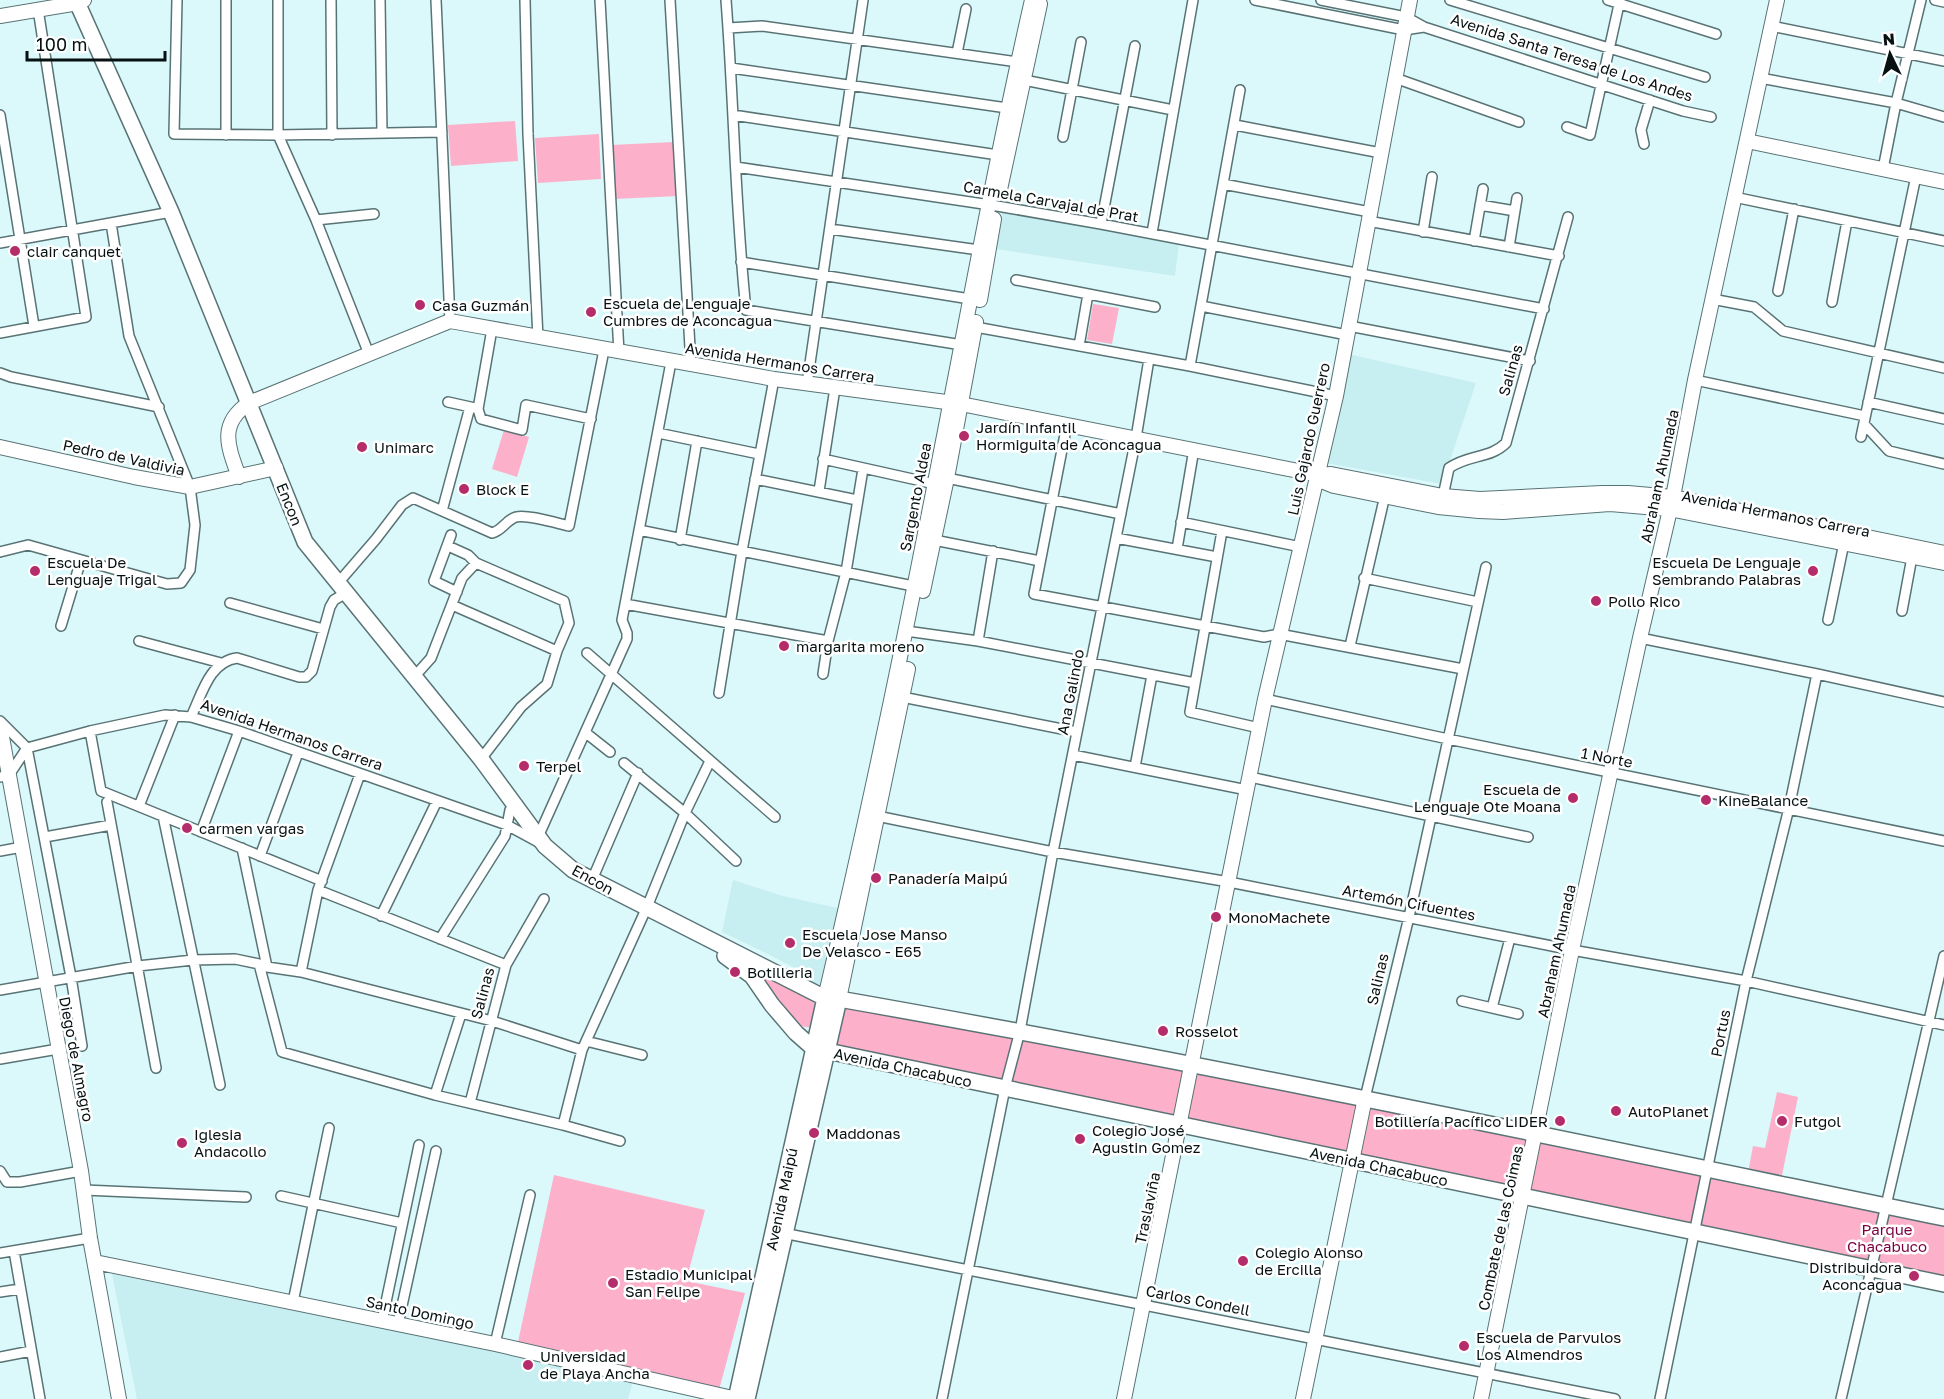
<svg xmlns="http://www.w3.org/2000/svg" width="1944" height="1399" font-family="'Golos Text',sans-serif">
<style>
.built{fill:#c7eef0}
.green{fill:#fcb0c9}
.lines{fill:none;stroke-linecap:round;stroke-linejoin:round}
.street-casing{stroke:#597375;stroke-width:12}
.secondary-casing{stroke:#597375;stroke-width:16}
.primary-casing{stroke:#597375;stroke-width:18}
.street{stroke:#fff;stroke-width:9}
.secondary{stroke:#fff;stroke-width:14}
.primary{stroke:#fff;stroke-width:15}
.poi-dot{fill:#b52c6a;stroke:#fff;stroke-width:2}
.labels{text-anchor:middle;dominant-baseline:central;stroke-width:5;stroke-linejoin:round;paint-order:stroke}
.street-label{font-size:15px;fill:#071112;stroke:#fff}
.poi-label{font-size:15px;fill:#071112;stroke:#fff;text-anchor:start}
.park-label{font-size:15px;fill:#7b0042;stroke:#fff}
</style>
<rect width="100%" height="100%" fill="#dbf9fb"/>
<path class="built" d="M1002,212L1179,242L1175,276L996,249Z
M1348,354L1476,383L1442,484L1326,463Z
M733,880L783,896L842,909L822,985L807,981L808,975L770,955L722,932Z
M112,1274L495,1350L494,1354L496,1350L633,1381L628,1399H137Z"/>
<path class="green" d="M515,121L518,161L451,166L448,125Z
M599,134L601,179L538,183L535,138Z
M674,142L678,196L614,199L611,145Z
M1093,304L1119,308L1112,344L1087,340Z
M504,430L529,437L517,477L492,469Z
M757,971L814,1002L817,1009L811,1027C786,1030 768,990 757,971Z
M844,1004L1192,1067L1440,1123L1662,1165L1944,1222V1278L1182,1117L835,1050Z
M1777,1092L1798,1097L1781,1180L1748,1173L1753,1146L1765,1148Z
M554,1175L705,1210L686,1281L745,1293L719,1390L518,1342Z"/>
<g class="lines">
<g class="street-casing">
<path id="street" d="M177,0L174,134L278,135L442,132
M226,0V135
M278,0V135L316,220L369,354
M331,0L332,135
M380,0L382,133
M436,0L450,321
M525,0L528,134L538,338
M600,0L619,353
M670,0L691,365
M726,0C734,103 735,207 746,310L962,345
M1255,0L1404,30L1424,27
M1321,0L1406,17L1424,27L1683,111L1711,117
M1450,0L1705,77
M1608,0L1716,34
M1935,0L1944,2
M1771,26L1944,61
M728,28L762,26L1018,62
M957,53L966,9
M731,68L1007,108
M1395,78L1519,122
M1760,78L1896,103L1944,117
M1019,79L1173,110
M0,115L34,326
M733,115L998,155
M1235,125L1381,153
M1567,127L1590,135L1620,0
M1063,137L1081,42
M1644,144L1641,130L1650,100
M736,167L997,206L1101,224L1544,309
M1883,169L1896,103L1921,0
M1223,184L1370,212
M1734,197L1944,241
M1480,205L1515,211
M316,220L374,214
M1368,221L1559,256
M1101,224L1135,46
M830,229L979,250
M1423,232L1432,177
M1152,233L1193,0
M1474,241L1483,189
M0,243L171,212
M1509,247L1517,198
M741,262L970,299
M1016,280L1155,307
M1778,291L1794,209
M1712,299L1754,307L1783,331L1944,368
M1832,302L1847,221
M1201,306L1347,335
M970,326L1190,366L1336,396
M1349,326L1530,361
M0,333L86,317L38,9
M1079,346L1088,294
M1190,366L1240,90
M0,373L11,377L159,407
M1695,380L1865,416
M807,384L863,0
M448,402L475,408
M1868,402L1944,419
M478,409L481,419L522,430L526,405L591,419
M478,409L492,329
M1067,424L1034,594L1264,637L1279,634L1463,669
M1864,424L1889,451L1944,464
M658,433L759,454
M1861,437L1916,176
M823,459L935,484
M947,478L1121,514
M755,479L857,500
M819,491L835,388
M1443,496L1449,468C1469,454 1490,459 1506,443L1568,217
M442,511L470,407
M1181,522L1301,547
M639,530L918,587
M1222,531L1190,712L1259,728
M451,535L434,581L457,592
M1116,538L1217,557
M680,540L697,441
M934,540L1040,561
M448,546L468,555L476,563
M1177,549L1194,449
M0,552L28,545L167,584L181,583L190,570L195,525L190,487L129,336L111,223
M1364,578L1478,602
M338,583L376,539L402,505L413,498L492,533C502,531 506,520 516,517C527,514 556,523 569,526L604,350
M230,603L323,629
M625,604L828,641
M452,605L557,651
M1902,611L1912,557
M1828,620L1844,543
M61,626L81,560
M906,631L978,641L1195,683
M1640,638L1817,674L1944,702
M139,641L221,663
M978,641L993,551
M1350,646L1383,504
M587,653L775,817
M823,674L828,641L846,572L863,469
M414,677L431,658L462,578L476,563L564,601L569,623L557,651L547,684L521,707L481,759
M719,693L742,551L774,379
M897,696L1077,732
M1265,699L1448,739L1944,841
M191,717C202,694 209,662 237,658L299,677H306L312,671L330,607L334,600L346,593
M0,721L27,748
M90,731L101,791L322,881
M586,733L610,752
M27,748L90,731L165,715L191,717L239,731L507,825L540,843
M27,748L71,977L82,1046
M1073,755L1247,790
M624,763L685,813L736,861
M1135,767L1152,675
M0,777L9,775L27,748
M1250,777L1528,837
M107,802L156,1068
M139,806L175,715
M872,815L1053,852L1229,882L1572,950L1746,981L1944,1025
M163,816L220,1085
M201,832L239,731
M45,837L111,825
M538,837L627,639V633L622,620L671,362
M242,848L267,967
M0,851L22,847
M260,856L298,753
M592,880L638,773
M318,890L506,965
M381,916L437,801
M440,939L505,836L510,810L515,803
M259,964L282,1052L435,1095L563,1125L620,1141
M301,972L318,890L360,774
M0,990L138,966L193,960L235,959L259,964L267,967L301,972L492,1021L582,1050
M1462,1001L1518,1014
M1492,1008L1510,938
M586,1041L642,1055
M0,1059L58,1049
M435,1095L461,1014
M1365,1098L1409,917L1486,567
M470,1103L506,965L544,899
M563,1125L582,1050L647,907L685,813L710,761
M0,1171L7,1182H20L81,1171
M84,1190L246,1197
M281,1196L402,1223
M783,1233L1615,1399
M14,1251L40,1399
M0,1253L90,1238
M0,1292L20,1289
M293,1302L329,1128
M382,1321L419,1145
M398,1324L436,1151
M495,1344L530,1195
M0,1357L31,1351
M942,1399L1005,1088L1020,1031L1053,852L1136,438L1149,359
M1660,1399L1746,981L1789,808L1817,674
M1841,1399L1944,956"/>
</g>
<g class="secondary-casing">
<path id="secondary" d="M0,16L78,3L84,0
M1747,141L1944,182
M999,194L1040,4
M980,300L994,219
M0,447L134,477L190,487L276,468
M1319,475L1324,482L1334,486L1438,507L1479,511L1503,512L1610,504L1669,509L1944,563
M239,477C228,447 218,424 249,403L450,321L774,379L961,404L1319,475L1331,474L1443,496L1480,499L1602,493H1628L1673,497L1944,553
M923,591L947,478L976,322
M0,726L81,1171L90,1238L119,1399
M825,998C866,824 903,648 937,472C968,314 996,157 1032,0
M839,999L908,669
M95,1262L495,1344L737,1399
M1124,1399L1265,699L1336,396L1410,0
M1303,1399L1365,1098
M1481,1399L1572,950L1640,638L1673,497L1695,380L1777,0"/>
</g>
<g class="primary-casing">
<path id="primary" d="M76,0L171,212L305,542L481,759L545,846L573,870L825,998L839,999C1209,1064 1576,1142 1944,1218
M725,956L752,976L772,1005L796,1033L813,1048
M813,1048L1944,1284
M736,1399L825,998
M747,1399L839,999"/>
</g>
<use href="#street" class="street"/>
<use href="#secondary" class="secondary"/>
<use href="#primary" class="primary"/>
</g>
<g class="poi-dot">
<circle cx="15" cy="251" r="6"/>
<circle cx="420" cy="305" r="6"/>
<circle cx="591" cy="312" r="6"/>
<circle cx="964" cy="436" r="6"/>
<circle cx="362" cy="447" r="6"/>
<circle cx="464" cy="489" r="6"/>
<circle cx="35" cy="571" r="6"/>
<circle cx="1813" cy="571" r="6"/>
<circle cx="1596" cy="601" r="6"/>
<circle cx="784" cy="646" r="6"/>
<circle cx="524" cy="766" r="6"/>
<circle cx="1573" cy="798" r="6"/>
<circle cx="1706" cy="800" r="6"/>
<circle cx="187" cy="828" r="6"/>
<circle cx="876" cy="878" r="6"/>
<circle cx="1216" cy="917" r="6"/>
<circle cx="790" cy="943" r="6"/>
<circle cx="735" cy="972" r="6"/>
<circle cx="1163" cy="1031" r="6"/>
<circle cx="1616" cy="1111" r="6"/>
<circle cx="1560" cy="1121" r="6"/>
<circle cx="1782" cy="1121" r="6"/>
<circle cx="814" cy="1133" r="6"/>
<circle cx="1080" cy="1139" r="6"/>
<circle cx="182" cy="1143" r="6"/>
<circle cx="1243" cy="1261" r="6"/>
<circle cx="1914" cy="1276" r="6"/>
<circle cx="613" cy="1283" r="6"/>
<circle cx="1464" cy="1346" r="6"/>
<circle cx="528" cy="1365" r="6"/>
</g>
<g class="labels">
<g class="street-label">
<text transform="translate(1572 57) rotate(18)">Avenida Santa Teresa de Los Andes</text>
<text transform="translate(1051 201) rotate(10)">Carmela Carvajal de Prat</text>
<text transform="translate(780 362) rotate(9)">Avenida Hermanos Carrera</text>
<text transform="translate(1510 370) rotate(-74)">Salinas</text>
<text transform="translate(1308 439) rotate(-78)">Luis Gajardo Guerrero</text>
<text transform="translate(124 457) rotate(12)">Pedro de Valdivia</text>
<text transform="translate(1659 476) rotate(-78)">Abraham Ahumada</text>
<text transform="translate(915 497) rotate(-79)">Sargento Aldea</text>
<text transform="translate(290 504) rotate(68)">Encon</text>
<text transform="translate(1776 513) rotate(11)">Avenida Hermanos Carrera</text>
<text transform="translate(1070 692) rotate(-79)">Ana Galindo</text>
<text transform="translate(292 734) rotate(19)">Avenida Hermanos Carrera</text>
<text transform="translate(1607 757) rotate(11)">1 Norte</text>
<text transform="translate(593 879) rotate(29)">Encon</text>
<text transform="translate(1409 902) rotate(11)">Artemón Cifuentes</text>
<text transform="translate(1556 951) rotate(-78)">Abraham Ahumada</text>
<text transform="translate(1377 979) rotate(-77)">Salinas</text>
<text transform="translate(482 993) rotate(-75)">Salinas</text>
<text transform="translate(1720 1033) rotate(-79)">Portus</text>
<text transform="translate(77 1059) rotate(79)">Diego de Almagro</text>
<text transform="translate(903 1067) rotate(12)">Avenida Chacabuco</text>
<text transform="translate(1379 1166) rotate(12)">Avenida Chacabuco</text>
<text transform="translate(781 1199) rotate(-78)">Avenida Maipú</text>
<text transform="translate(1147 1208) rotate(-78)">Traslaviña</text>
<text transform="translate(1500 1228) rotate(-78)">Combate de las Coimas</text>
<text transform="translate(1198 1300) rotate(11)">Carlos Condell</text>
<text transform="translate(420 1312) rotate(12)">Santo Domingo</text>
</g>
<g class="poi-label">
<text x="27" y="251">clair canquet</text>
<text x="603" y="303">Escuela de Lenguaje<tspan x="603" dy="17">Cumbres de Aconcagua</tspan></text>
<text x="432" y="305">Casa Guzmán</text>
<text x="976" y="427">Jardín Infantil<tspan x="976" dy="17">Hormiguita de Aconcagua</tspan></text>
<text x="374" y="447">Unimarc</text>
<text x="476" y="489">Block E</text>
<text x="47" y="562">Escuela De<tspan x="47" dy="17">Lenguaje Trigal</tspan></text>
<text x="1801" y="562" text-anchor="end">Escuela De Lenguaje<tspan x="1801" dy="17">Sembrando Palabras</tspan></text>
<text x="1608" y="601">Pollo Rico</text>
<text x="796" y="646">margarita moreno</text>
<text x="536" y="766">Terpel</text>
<text x="1561" y="789" text-anchor="end">Escuela de<tspan x="1561" dy="17">Lenguaje Ote Moana</tspan></text>
<text x="1718" y="800">KineBalance</text>
<text x="199" y="828">carmen vargas</text>
<text x="888" y="878">Panadería Maipú</text>
<text x="1228" y="917">MonoMachete</text>
<text x="802" y="934">Escuela Jose Manso<tspan x="802" dy="17">De Velasco - E65</tspan></text>
<text x="747" y="972">Botilleria</text>
<text x="1175" y="1031">Rosselot</text>
<text x="1628" y="1111">AutoPlanet</text>
<text x="1548" y="1121" text-anchor="end">Botillería Pacífico LIDER</text>
<text x="1794" y="1121">Futgol</text>
<text x="1092" y="1130">Colegio José<tspan x="1092" dy="17">Agustin Gomez</tspan></text>
<text x="826" y="1133">Maddonas</text>
<text x="194" y="1134">Iglesia<tspan x="194" dy="17">Andacollo</tspan></text>
<text x="1255" y="1252">Colegio Alonso<tspan x="1255" dy="17">de Ercilla</tspan></text>
<text x="1902" y="1267" text-anchor="end">Distribuidora<tspan x="1902" dy="17">Aconcagua</tspan></text>
<text x="625" y="1274">Estadio Municipal<tspan x="625" dy="17">San Felipe</tspan></text>
<text x="1476" y="1337">Escuela de Parvulos<tspan x="1476" dy="17">Los Almendros</tspan></text>
<text x="540" y="1356">Universidad<tspan x="540" dy="17">de Playa Ancha</tspan></text>
</g>
<g class="park-label">
<text x="1887" y="1229">Parque<tspan x="1887" dy="17">Chacabuco</tspan></text>
</g>
</g>
<g transform="translate(1890 54) rotate(355)" stroke="#ffffff" stroke-width="4.5" paint-order="stroke">
<path d="M0-4.5L10 22L0 15L-10 22Z" fill="#071112"/>
<text y="-9" font-size="16" font-weight="bold" text-anchor="middle" fill="#071112">N</text>
</g>
<path d="M27 51v9h138v-9" fill="none" stroke="#071112" stroke-width="3"/>
<text x="36" y="51" font-size="18" fill="#071112" stroke="#ffffff" stroke-width="4.5" paint-order="stroke">100 m</text>
</svg>
